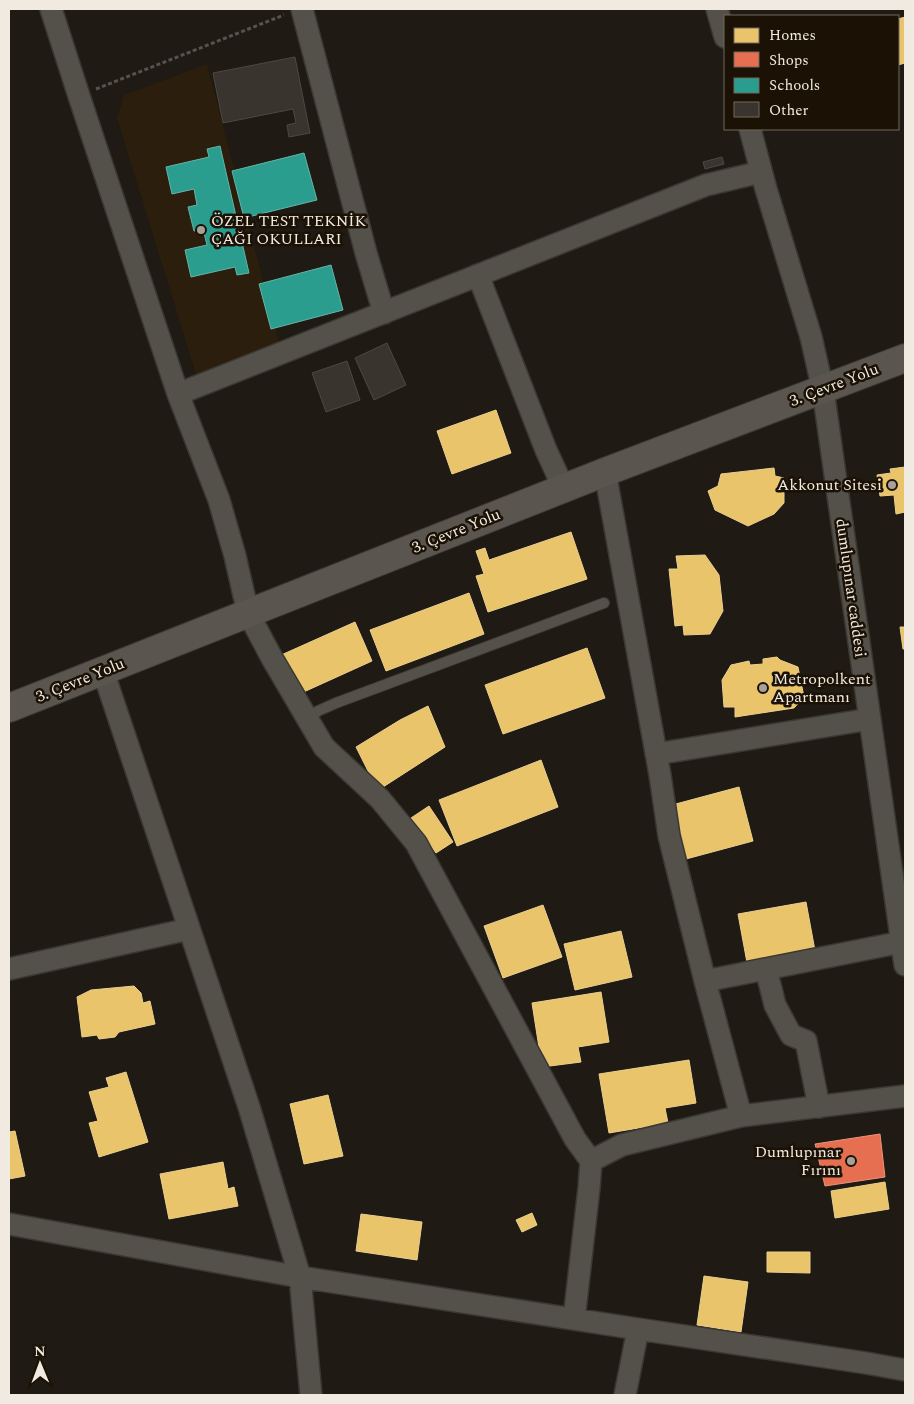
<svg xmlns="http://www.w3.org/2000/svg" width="914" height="1404" font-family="Spectral,serif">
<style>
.built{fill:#2b1e0c}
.homes{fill:#e9c46a;stroke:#ebcf8e}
.shops{fill:#e76f51;stroke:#ea947c}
.schools{fill:#2a9d8f;stroke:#66b4a8}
.building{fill:#3a342f;stroke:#4e4843}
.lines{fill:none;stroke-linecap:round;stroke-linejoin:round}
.service-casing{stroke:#3b3732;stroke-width:12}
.minor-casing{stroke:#3b3732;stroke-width:24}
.secondary-casing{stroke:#3b3732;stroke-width:30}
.path{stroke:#56534e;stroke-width:3;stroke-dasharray:4 2.5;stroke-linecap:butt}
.service{stroke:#54504a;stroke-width:10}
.minor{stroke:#54504a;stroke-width:21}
.secondary{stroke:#5a554f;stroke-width:28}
.poi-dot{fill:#a8a199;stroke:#1b1205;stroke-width:2}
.labels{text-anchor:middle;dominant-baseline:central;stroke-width:5;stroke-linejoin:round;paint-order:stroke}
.poi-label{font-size:16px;fill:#f1eae1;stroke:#1b1205;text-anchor:start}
.street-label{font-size:16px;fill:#f1eae1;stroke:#1b1205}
</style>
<rect width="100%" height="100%" fill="#1f1a13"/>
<path class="built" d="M207,64L279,343L196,374L117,118L124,95Z"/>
<path class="homes" d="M905,17V63L898,65V19Z
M496,410L511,453L452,474L437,431Z
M905,467V512L896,514L894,495L880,496L877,475L891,473L890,469Z
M774,468L775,476L784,478V503L774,514L748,526L715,510L708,491L718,486L721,474Z
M571,532L587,579L488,612L476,576L484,574L476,551L485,548L489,560Z
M705,555L719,575L723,611L710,634L684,635L683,625L675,626L669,569H678L676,556Z
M469,593L484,634L386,671L370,630Z
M355,622L372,661L297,695L279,656Z
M900,627H905V649H903Z
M587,648L605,698L503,734L485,685Z
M777,657L780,660L798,667L804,697L794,708L735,717V707H724L722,680L731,665L749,661L750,665L763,664V659Z
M428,706L445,747L380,789L369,773L356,747L400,720Z
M541,760L558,807L457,846L439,800Z
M739,787L753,841L686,859L672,805Z
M429,806L453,842L436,853L411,818Z
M806,902L816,956L748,968L738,914Z
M543,905L562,957L503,978L484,926Z
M621,931L632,977L575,990L564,944Z
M134,986L141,993L143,1003L150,1001L155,1024L119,1032L115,1037L99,1039L97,1035L82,1037L77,997L91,990Z
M601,992L609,1042L578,1047L581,1062L542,1067L532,1003Z
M689,1060L696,1103L665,1108L668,1123L609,1133L599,1074Z
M126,1072L148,1142L99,1157L89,1123L98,1121L89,1092L109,1087L106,1078Z
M328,1095L343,1156L304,1164L290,1104Z
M15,1131L25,1176L9,1179V1132Z
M223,1162L228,1189L234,1187L238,1206L169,1219L160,1174Z
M885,1182L889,1209L835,1218L831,1191Z
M532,1213L537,1225L522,1232L516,1220Z
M361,1214L422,1222L417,1260L356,1251Z
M767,1252H810V1273L767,1272Z
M704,1276L748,1282L741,1332L697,1325Z"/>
<path class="shops" d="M880,1134L885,1177L825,1186L815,1144Z"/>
<path class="schools" d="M220,146L249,273L237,275L235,267L191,277L185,250L207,245L203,229L194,231L188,207L197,205L194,189L172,194L166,167L209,157L207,149Z
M304,153L317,200L244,218L232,171Z
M331,265L343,310L271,329L259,284Z"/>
<path class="building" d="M295,57L310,133L289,137L287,125L296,123L293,109L223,123L213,73Z
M722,157L724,164L705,169L703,162Z
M387,343L406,385L374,400L355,358Z
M347,361L360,400L326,412L312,373Z"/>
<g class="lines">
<g class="service-casing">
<path id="service" d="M308,718L318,711L336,703L604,603"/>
</g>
<g class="minor-casing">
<path id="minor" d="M51,9L79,96L178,394L219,500L235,556L248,613L273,660L324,747L380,799L416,843L575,1139L591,1161L589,1188L574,1319
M302,9L366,253L384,313
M717,9L725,37
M750,129L766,189L811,337L823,390L905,965
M478,275L546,450L564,489
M178,394L706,185L761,172
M605,472L660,775L669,836L705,981L741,1116
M103,671L249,1107L300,1277L311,1395
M656,754L870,719
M9,969L189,929
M766,969L775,1005L791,1035L806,1041L819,1107
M705,981L902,942
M591,1161L622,1145L741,1116L905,1096
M9,1224L300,1277L638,1329L866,1363L905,1370
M625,1395L638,1329"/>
</g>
<g class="secondary-casing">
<path id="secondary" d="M9,708L605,472L905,358"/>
</g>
<path class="path" d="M96,89L284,15"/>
<use href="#service" class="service"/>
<use href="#minor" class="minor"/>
<use href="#secondary" class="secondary"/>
</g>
<g class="poi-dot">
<circle cx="201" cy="230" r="5"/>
<circle cx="892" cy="485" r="5"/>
<circle cx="763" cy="688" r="5"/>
<circle cx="851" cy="1161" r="5"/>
</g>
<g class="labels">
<g class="poi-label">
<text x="211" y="221">ÖZEL TEST TEKNİK<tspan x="211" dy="18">ÇAĞI OKULLARI</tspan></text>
<text x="882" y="485" text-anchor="end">Akkonut Sitesi</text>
<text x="773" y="679">Metropolkent<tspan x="773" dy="18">Apartmanı</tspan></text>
<text x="841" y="1152" text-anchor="end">Dumlupınar<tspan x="841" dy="18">Fırını</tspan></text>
</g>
<g class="street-label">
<text transform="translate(834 385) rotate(-21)">3. Çevre Yolu</text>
<text transform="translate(456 531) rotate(-22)">3. Çevre Yolu</text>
<text transform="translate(851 588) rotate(82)">dumlupınar caddesi</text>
<text transform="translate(80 680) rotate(-22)">3. Çevre Yolu</text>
</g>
</g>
<rect width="914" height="1404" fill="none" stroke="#f1eae1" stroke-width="20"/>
<rect x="724" y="15" width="175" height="115" fill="#1b1205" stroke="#71685d"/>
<rect x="734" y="28" width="25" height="15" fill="#e9c46a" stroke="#71685d"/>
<text x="769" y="40" font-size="15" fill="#f1eae1">Homes</text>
<rect x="734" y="52" width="25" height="15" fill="#e76f51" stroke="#71685d"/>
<text x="769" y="65" font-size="15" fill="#f1eae1">Shops</text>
<rect x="734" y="78" width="25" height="15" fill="#2a9d8f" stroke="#71685d"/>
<text x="769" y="90" font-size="15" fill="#f1eae1">Schools</text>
<rect x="734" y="102" width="25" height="15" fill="#3a342f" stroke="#71685d"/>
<text x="769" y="115" font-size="15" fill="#f1eae1">Other</text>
<g transform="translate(40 1364) rotate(359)" stroke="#1b1205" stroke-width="4" paint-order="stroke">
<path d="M0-4L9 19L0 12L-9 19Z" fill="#f1eae1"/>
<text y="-8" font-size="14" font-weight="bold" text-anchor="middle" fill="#f1eae1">N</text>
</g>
</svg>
